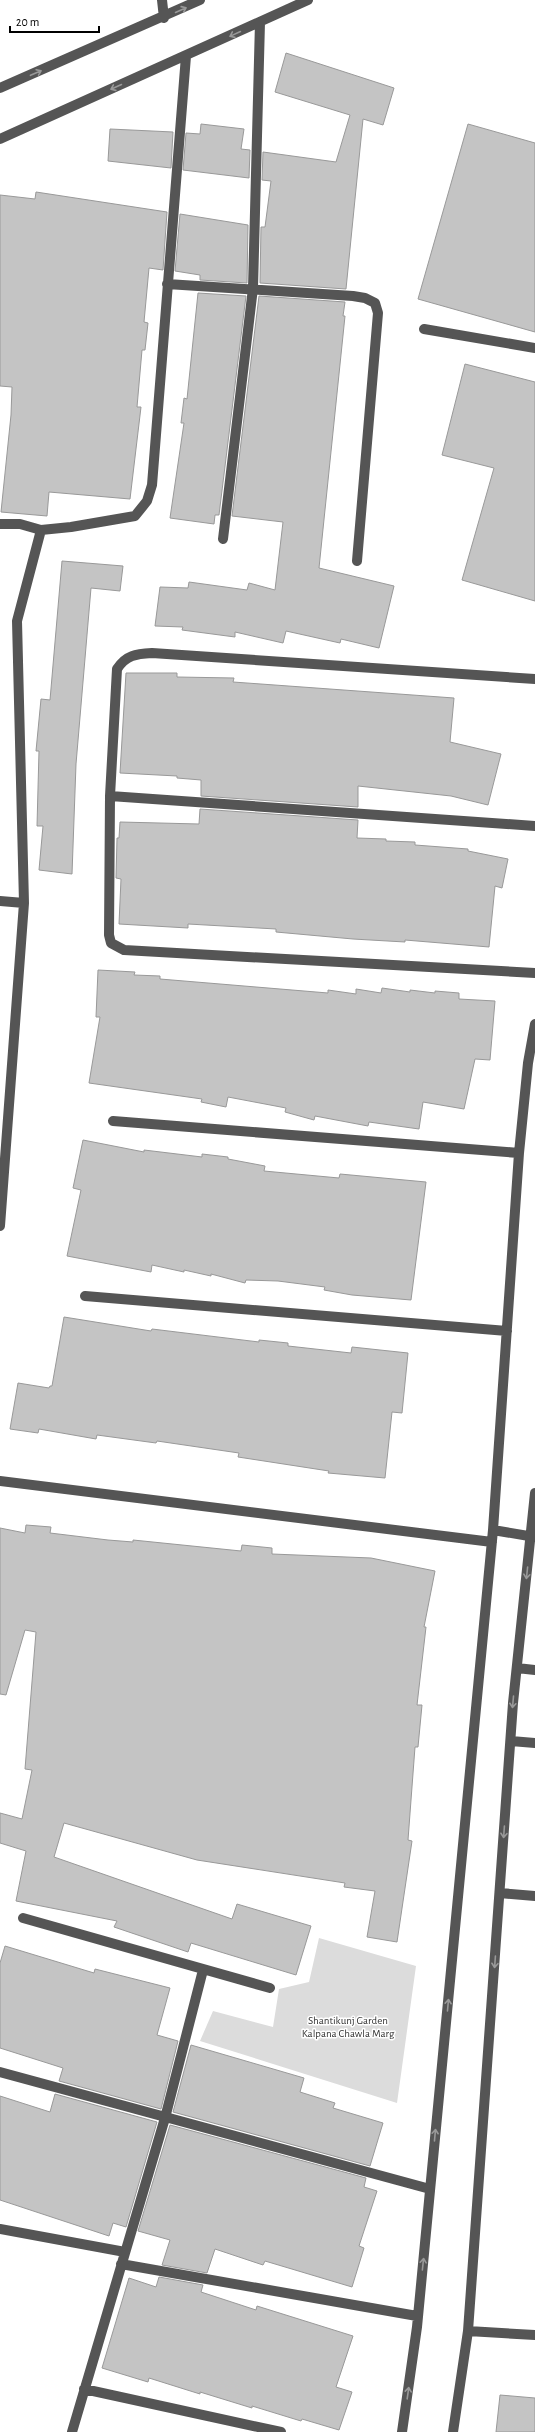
<svg xmlns="http://www.w3.org/2000/svg" width="535" height="2432" font-family="'Alegreya Sans',sans-serif">
<style>
.green{fill:#dcdcdc}
.building{fill:#c4c4c4;stroke:#999}
.lines{fill:none;stroke-linecap:round;stroke-linejoin:round}
.minor{stroke:#555;stroke-width:10}
.oneway{stroke:#999}
.labels{text-anchor:middle;dominant-baseline:central;stroke-width:3;stroke-linejoin:round;paint-order:stroke}
.park-label{font-size:11px;fill:#333;stroke:#fff}
</style>
<rect width="100%" height="100%" fill="#fff"/>
<path class="green" d="M319,1938L416,1966L397,2103L200,2041L213,2011L273,2027L279,1989L309,1982Z"/>
<path class="building" d="M286,53L394,88L383,125L363,119L346,289L260,283L261,227H265L271,181L262,180L263,152L336,162L350,115L275,92Z
M201,124L244,129L241,149L250,150L249,178L183,170L186,133L200,134Z
M468,124L535,143V332L418,299Z
M110,129L173,132L171,168L108,161Z
M36,192L167,212L163,270L149,268L144,322L148,323L145,350H142L137,407H141L130,499L49,492L47,516L1,512L11,415L12,387L0,386V195L35,199Z
M180,214L248,225L247,283L200,280V275L175,271Z
M198,293L246,296L219,515H215L214,524L170,518L184,423H181L184,398L187,399Z
M259,296L345,302L343,316H345L319,568L394,586L379,648L341,639L340,643L286,631L283,643L235,632V637L182,630L183,627L155,626L160,587L188,588L189,582L247,590L249,583L275,590L283,522L232,516Z
M465,364L535,382V601L462,580L494,468L442,455Z
M62,561L123,566L120,591L91,588L76,764L72,874L39,870L43,826H37L39,751H36L41,699L50,700Z
M126,673H177V677L234,678L233,682L454,698L450,742L501,754L488,805L451,796L358,786V807L201,796V780L177,778V776L120,773Z
M200,809L358,820L357,838L386,839V841L415,842V845L468,849V851L508,859L502,888L495,886L489,947L405,940V942L353,939L276,932V929L188,924V928L119,924L121,879L116,878L117,838H119L120,822L199,824Z
M98,970L135,972L134,975L160,976V979L328,993V990L356,994V989L381,993L382,988L410,992V990L435,993V991L459,993V999L495,1001L490,1060L475,1059L464,1109L423,1102L419,1129L369,1122L368,1126L315,1116L314,1120L285,1112L286,1108L228,1097L226,1107L201,1102L202,1099L89,1083L100,1017H96Z
M83,1140L144,1152V1150L202,1157V1154L228,1157V1159L265,1166L264,1171L339,1178L340,1174L426,1182L411,1300L352,1295L324,1290L325,1287L278,1281L246,1280L245,1283L211,1274V1276L184,1270V1272L152,1265L151,1272L67,1256L81,1190L73,1188Z
M64,1317L151,1331L152,1329L259,1342V1340L288,1343V1346L351,1353L352,1347L408,1353L402,1413L392,1412L385,1478L328,1473L329,1471L238,1457L239,1453L157,1441L156,1443L97,1435L96,1439L39,1429L38,1433L10,1429L18,1383L49,1388L50,1386H52Z
M26,1525L51,1527L50,1533L108,1540L133,1542V1540L241,1551L242,1545L272,1548V1554L371,1558L435,1571L424,1627H426L417,1705H422L418,1747H415L408,1840L412,1841L397,1942L367,1937L375,1891L344,1887L345,1883L197,1860L64,1823L54,1857L232,1919L237,1904L311,1926L296,1975L191,1943L188,1952L114,1927L117,1921L16,1901L26,1851L0,1843V1813L22,1819L32,1770L25,1769L36,1632L25,1630L6,1695L0,1694V1528L25,1533Z
M5,1946L94,1973L95,1969L170,1988L157,2035L178,2041L161,2109L59,2081L63,2068L0,2048V1963Z
M191,2045L304,2078L300,2092L335,2103L333,2108L383,2123L370,2166L173,2112Z
M55,2094L157,2122L126,2227L113,2223L109,2236L0,2200V2096L50,2112Z
M170,2125L366,2178L364,2187L377,2191L359,2246L364,2248L352,2287L265,2261L263,2265L215,2249L207,2273L162,2265L170,2240L138,2231Z
M159,2277L203,2285L201,2292L256,2310L257,2306L353,2336L336,2387L352,2392L339,2430L302,2419L301,2421L252,2406V2408L200,2392V2394L149,2378L148,2382L102,2368L129,2278L156,2287Z
M500,2395L535,2398V2432H496Z"/>
<g class="lines">
<path class="minor" d="M162,0L164,18
M0,88L200,0
M0,139L308,0
M167,284L353,296L365,298L375,303L378,313L357,561
M424,329L535,348
M0,524H20L41,530
M223,539L253,288L260,22
M535,679L152,653C136,654 126,655 117,669L110,796L109,935L111,943L124,950L535,973
M110,796L535,826
M0,901L24,903
M113,1121L519,1153
M0,1226L24,903L17,621L41,530L71,527L135,516L147,501L152,485L186,56
M85,1296L507,1331
M0,1481L492,1542
M493,1530L535,1537
M517,1668L535,1670
M511,1741L535,1743
M500,1893L535,1896
M23,1918L270,1988
M0,2072L430,2189
M0,2229L125,2252
M121,2264L417,2316
M468,2331L535,2335
M84,2389L281,2432
M72,2432L165,2118L203,1970
M402,2432L417,2327L493,1530L519,1153L528,1063L535,1024
M453,2432L468,2331L513,1703L535,1493"/>
</g>
<defs><path id="oneway-shaft" d="M-6 0H5M1.5-3L5.5 0L1.5 3" fill="none" stroke-width="1.6" stroke-linecap="round" stroke-linejoin="round"/></defs>
<g class="oneway">
<use href="#oneway-shaft" transform="translate(181 10) rotate(-24)"/>
<use href="#oneway-shaft" transform="translate(235 34) rotate(155)"/>
<use href="#oneway-shaft" transform="translate(36 73) rotate(-23)"/>
<use href="#oneway-shaft" transform="translate(116 87) rotate(156)"/>
<use href="#oneway-shaft" transform="translate(527 1573) rotate(96)"/>
<use href="#oneway-shaft" transform="translate(513 1702) rotate(95)"/>
<use href="#oneway-shaft" transform="translate(504 1832) rotate(94)"/>
<use href="#oneway-shaft" transform="translate(495 1962) rotate(94)"/>
<use href="#oneway-shaft" transform="translate(448 2005) rotate(-85)"/>
<use href="#oneway-shaft" transform="translate(435 2135) rotate(-85)"/>
<use href="#oneway-shaft" transform="translate(423 2264) rotate(-84)"/>
<use href="#oneway-shaft" transform="translate(408 2393) rotate(-82)"/>
</g>
<g class="labels">
<g class="park-label">
<text x="348" y="2020">Shantikunj Garden<tspan x="348" dy="13">Kalpana Chawla Marg</tspan></text>
</g>
</g>
<path d="M10 26v6h89v-6" fill="none" stroke="#000000" stroke-width="2"/>
<text x="16" y="26" font-size="12" fill="#000000" stroke="#ffffff" stroke-width="3" paint-order="stroke">20 m</text>
</svg>
